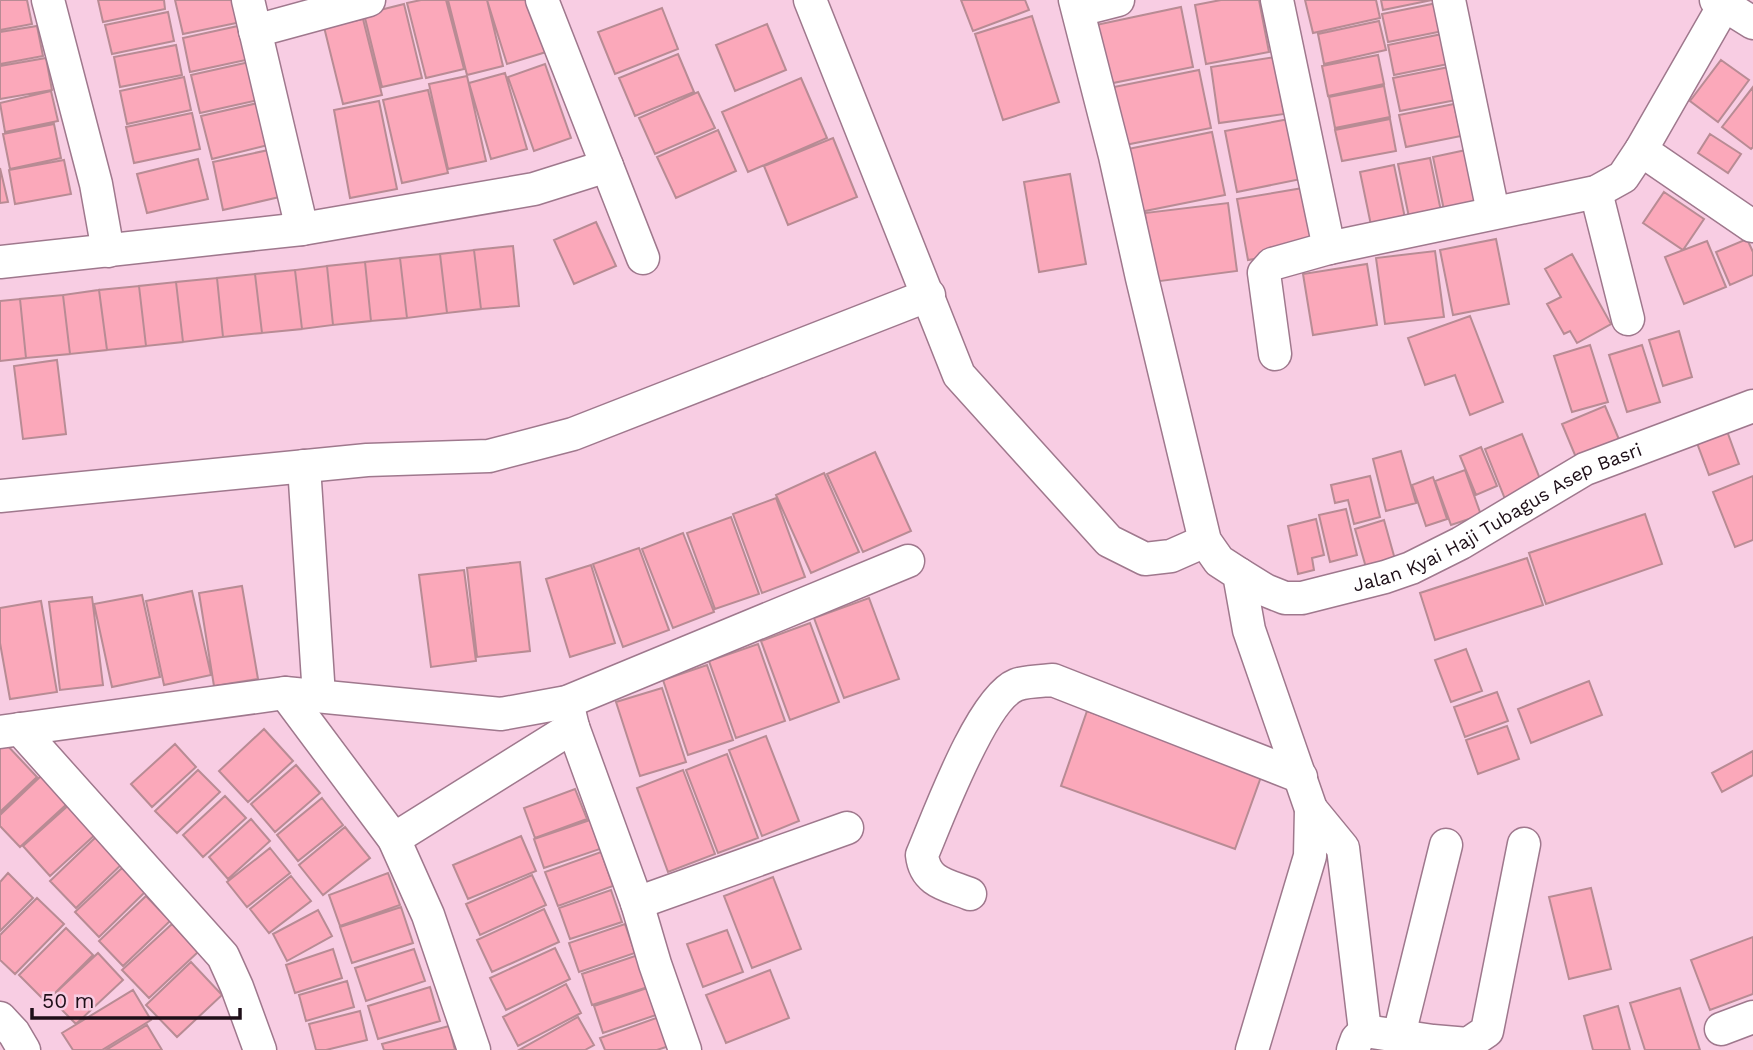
<svg xmlns="http://www.w3.org/2000/svg" width="1753" height="1050" font-family="'Work Sans',sans-serif">
<style>
.building{fill:#fba8ba;stroke:#b88b94;stroke-width:2}
.lines{fill:none;stroke-linecap:round;stroke-linejoin:round}
.minor-casing{stroke:#9f788d;stroke-width:35}
.minor{stroke:#fff;stroke-width:32}
.labels{text-anchor:middle;dominant-baseline:central;stroke-width:6;stroke-linejoin:round;paint-order:stroke}
.street-label{font-size:19px;fill:#1e0f18;stroke:#f8cde3}
</style>
<rect width="100%" height="100%" fill="#f8cde3"/>
<path class="building" d="M0,0H27L32,24L0,30Z
M98,0H164L165,9L103,22Z
M175,0H241L246,21L183,34Z
M421,0H446L464,69L426,78L407,3Z
M448,0H487L503,66L467,75Z
M487,0H530L546,52L507,64Z
M961,0H1025L1029,10L973,31Z
M1221,0H1259L1269,52L1206,64L1195,5Z
M1305,0H1376L1380,18L1313,33Z
M1381,0H1432L1383,10Z
M1437,3L1443,31L1388,42L1382,14Z
M404,4L422,78L382,87L364,14Z
M1181,7L1193,67L1108,84L1096,25Z
M662,8L678,49L615,74L598,32Z
M168,12L174,41L112,54L105,25Z
M1032,16L1059,102L1003,120L975,34Z
M363,19L382,95L343,104L324,27Z
M1379,21L1386,50L1324,64L1318,34Z
M247,24L255,58L190,72L183,38Z
M767,24L786,70L735,91L716,45Z
M37,26L43,56L0,64V32Z
M1442,34L1448,64L1394,75L1388,45Z
M176,45L182,75L120,87L114,57Z
M678,54L694,92L635,116L619,78Z
M1378,55L1384,84L1328,96L1322,66Z
M1275,57L1284,114L1219,123L1211,67Z
M46,58L52,90L0,99V66Z
M1721,60L1749,80L1718,122L1690,101Z
M254,61L263,99L200,113L191,75Z
M545,64L571,138L534,151L508,77Z
M1449,67L1456,100L1400,111L1393,78Z
M1199,70L1211,128L1125,145L1114,87Z
M505,73L527,149L491,159L469,83Z
M467,76L486,161L448,169L429,84Z
M184,77L191,110L127,124L120,91Z
M801,78L827,138L748,172L722,112Z
M1384,86L1390,117L1335,128L1329,97Z
M1753,87V147L1751,149L1722,127Z
M428,90L448,173L402,183L383,100Z
M51,91L58,121L5,132L0,103Z
M698,92L715,128L655,154L639,118Z
M379,101L397,189L350,198L334,110Z
M262,102L272,144L212,159L201,116Z
M1454,104L1461,136L1406,147L1399,115Z
M192,113L200,149L134,163L126,127Z
M1289,119L1301,179L1237,192L1225,131Z
M1390,119L1396,151L1342,161L1335,130Z
M54,124L61,158L10,169L3,134Z
M718,130L736,171L676,198L657,157Z
M1212,132L1225,195L1140,212L1128,149Z
M1710,134L1741,154L1728,173L1698,153Z
M833,138L857,197L788,225L764,166Z
M273,149L284,196L223,210L213,162Z
M1466,150L1477,209L1445,215L1433,157Z
M1430,158L1442,216L1410,222L1398,164Z
M198,159L208,199L147,213L137,174Z
M64,160L71,194L15,204L9,170Z
M1394,165L1406,223L1372,230L1360,172Z
M0,168L8,202L0,203Z
M1070,174L1086,264L1039,272L1024,182Z
M1303,188L1314,249L1248,260L1237,199Z
M1664,192L1704,219L1683,250L1643,223Z
M1228,203L1237,271L1153,282L1145,213Z
M596,222L616,266L574,284L554,240Z
M1496,239L1509,304L1453,315L1440,250Z
M1747,239L1753,252V275L1730,285L1716,252Z
M1707,241L1726,287L1684,304L1665,257Z
M513,246L519,306L481,309L474,250Z
M474,250L481,309L447,313L440,254Z
M1435,251L1444,317L1385,324L1376,258Z
M440,254L447,313L407,318L400,258Z
M1572,254L1611,324L1577,343L1570,331L1564,334L1547,304L1561,297L1545,269Z
M400,258L407,318L371,321L365,262Z
M365,262L371,321L333,325L327,266Z
M1367,264L1377,325L1313,335L1303,274Z
M327,266L333,325L302,329L295,270Z
M295,270L302,329L262,333L255,274Z
M255,274L262,333L223,337L217,278Z
M217,278L223,337L183,342L176,282Z
M176,282L183,342L146,346L139,286Z
M139,286L146,346L107,350L99,290Z
M99,290L107,350L70,354L63,295Z
M63,295L70,354L26,358L20,299Z
M20,299L26,358L0,361V301Z
M1470,316L1503,402L1470,415L1455,375L1425,385L1408,338Z
M1679,331L1692,377L1663,386L1649,340Z
M1590,345L1608,402L1572,412L1554,356Z
M1642,345L1660,402L1627,412L1609,355Z
M57,360L66,434L23,439L14,366Z
M1605,406L1623,449L1580,467L1562,424Z
M1727,431L1739,464L1709,475L1697,443Z
M1522,434L1542,484L1505,499L1485,449Z
M1481,447L1497,486L1476,495L1460,456Z
M1401,451L1416,503L1386,511L1373,459Z
M875,452L911,531L863,552L827,474Z
M1465,470L1481,515L1451,525L1435,481Z
M824,473L859,552L811,573L776,495Z
M1370,476L1380,517L1354,524L1348,500L1335,503L1331,485Z
M1753,476V540L1735,547L1713,492Z
M1433,477L1447,519L1426,526L1412,485Z
M776,498L805,577L762,593L733,514Z
M1346,509L1357,555L1330,562L1319,515Z
M1645,514L1662,564L1546,604L1529,553Z
M731,517L759,594L715,609L687,533Z
M1316,519L1324,555L1312,558L1314,570L1298,574L1288,526Z
M1384,520L1396,563L1367,571L1355,529Z
M683,533L714,612L673,628L642,549Z
M639,548L669,630L623,647L593,564Z
M1527,558L1543,605L1435,640L1420,593Z
M520,562L530,651L477,657L467,568Z
M591,565L615,643L570,657L546,579Z
M464,570L476,661L431,667L419,575Z
M242,586L258,679L214,686L199,593Z
M192,591L211,675L164,685L146,601Z
M142,595L160,677L112,687L94,604Z
M92,597L103,685L60,690L49,602Z
M869,598L899,679L844,698L814,618Z
M41,601L57,692L10,699L0,643V608Z
M810,623L839,702L790,720L761,641Z
M758,644L785,721L736,738L709,661Z
M1466,649L1482,691L1451,702L1435,660Z
M707,665L733,740L688,755L663,680Z
M1589,681L1602,715L1531,743L1518,709Z
M662,688L686,762L640,776L616,702Z
M1497,692L1508,721L1465,737L1454,707Z
M1087,711L1262,774L1235,849L1061,786Z
M1507,726L1519,759L1478,774L1466,740Z
M264,729L293,761L248,802L219,771Z
M766,736L799,821L762,836L729,750Z
M5,743L37,777L0,812V748Z
M175,744L196,767L152,807L131,784Z
M1753,751V775L1722,792L1712,773Z
M727,754L758,838L718,853L686,770Z
M296,765L320,793L275,832L251,804Z
M198,770L220,792L177,833L155,811Z
M683,770L715,854L668,872L637,788Z
M42,775L68,803L20,847L0,826V815Z
M575,789L587,819L535,838L524,808Z
M225,796L246,818L203,857L183,835Z
M322,798L343,825L298,861L277,835Z
M71,803L98,832L50,876L23,846Z
M251,819L270,841L228,879L209,857Z
M590,820L600,849L544,868L534,839Z
M345,827L370,858L323,895L299,865Z
M97,836L123,863L76,908L50,881Z
M521,836L536,871L468,899L453,865Z
M270,848L290,873L247,907L227,882Z
M601,852L613,886L558,906L545,872Z
M122,868L145,892L99,937L75,912Z
M8,873L33,898L0,931V882Z
M388,873L400,905L340,926L329,895Z
M532,875L546,905L480,935L466,904Z
M291,876L311,901L269,933L250,909Z
M773,877L801,949L752,968L724,896Z
M1591,888L1611,969L1569,979L1549,897Z
M611,890L622,922L570,939L559,908Z
M146,896L170,921L123,966L99,941Z
M37,898L64,924L15,974L0,960V935Z
M401,907L413,943L352,963L340,927Z
M544,909L559,942L492,972L477,940Z
M318,910L332,936L287,961L273,934Z
M172,924L198,952L149,998L122,970Z
M625,924L635,953L579,972L569,943Z
M66,928L93,955L46,1002L19,975Z
M727,930L743,972L703,987L687,944Z
M1753,937V994L1710,1010L1691,960Z
M555,948L570,979L506,1010L490,978Z
M333,949L342,978L295,993L286,965Z
M414,949L425,981L366,1001L355,968Z
M98,953L123,980L76,1024L50,998Z
M638,955L648,987L592,1005L582,974Z
M191,962L222,995L177,1037L146,1005Z
M770,970L789,1018L726,1043L706,995Z
M347,981L354,1007L306,1021L299,995Z
M566,984L581,1013L518,1046L503,1017Z
M430,987L440,1021L378,1039L368,1006Z
M647,988L656,1015L603,1033L594,1006Z
M1680,988L1700,1050H1645L1630,1003Z
M133,990L151,1020L102,1050H73L62,1033Z
M1618,1006L1630,1050H1593L1584,1016Z
M360,1011L367,1040L326,1050H316L309,1024Z
M578,1017L594,1045L585,1050H519Z
M659,1017L669,1046L657,1050H605L600,1038Z
M147,1025L162,1050H106Z
M449,1026L455,1050H384L382,1044Z"/>
<g class="lines">
<g class="minor-casing">
<g id="minor">
<path d="M48,0L96,184L108,251"/>
<path d="M248,0L302,229"/>
<path d="M542,0L643,258"/>
<path d="M810,0L959,375L1109,541L1145,559L1171,556L1205,541"/>
<path d="M1075,0L1115,156L1142,278L1205,541L1219,561L1239,574L1249,630L1311,809L1310,856L1252,1050"/>
<path d="M1277,0L1329,248"/>
<path d="M1449,0L1493,212"/>
<path d="M1716,0L1753,23"/>
<path d="M1079,10L1118,0"/>
<path d="M255,31L369,0"/>
<path d="M1641,150L1752,226"/>
<path d="M1596,192L1628,319"/>
<path d="M0,262L302,229L534,189L607,166"/>
<path d="M1275,354L1264,273L1272,264L1329,248L1596,192L1623,177L1641,150L1727,0"/>
<path d="M304,466L319,696"/>
<path d="M0,496L367,460L489,456L573,434L929,295"/>
<path id="s1" d="M1239,574L1265,590L1285,598H1302L1385,577L1411,568L1461,543L1585,469L1753,406"/>
<path d="M285,693L394,839L428,915L474,1050"/>
<path d="M567,702L573,727L637,903L655,964L685,1050"/>
<path d="M20,729L223,956L237,987L260,1050"/>
<path d="M0,732L285,693L501,714L567,702L908,561"/>
<path d="M1311,809L1343,848L1365,1031"/>
<path d="M394,839L573,727"/>
<path d="M970,894C948,885 925,883 922,855C937,820 981,699 1016,685C1026,681 1042,681 1053,680L1301,777"/>
<path d="M637,903L847,828"/>
<path d="M0,1018L14,1033L24,1050"/>
<path d="M1721,1029L1753,1017"/>
<path d="M1399,1035L1446,845"/>
<path d="M1353,1050L1357,1039L1365,1031L1433,1041L1468,1044L1487,1031L1524,844"/>
</g>
</g>
<use href="#minor" class="minor"/>
</g>
<g class="labels">
<g class="street-label">
<text stroke="none"><textPath href="#s1" startOffset="282">Jalan Kyai Haji Tubagus Asep Basri</textPath></text>
</g>
</g>
<path d="M32 1008v10h208v-10" fill="none" stroke="#1e0f18" stroke-width="3.5"/>
<text x="42" y="1008" font-size="21" fill="#1e0f18" stroke="#f8cde3" stroke-width="5" paint-order="stroke">50 m</text>
</svg>
